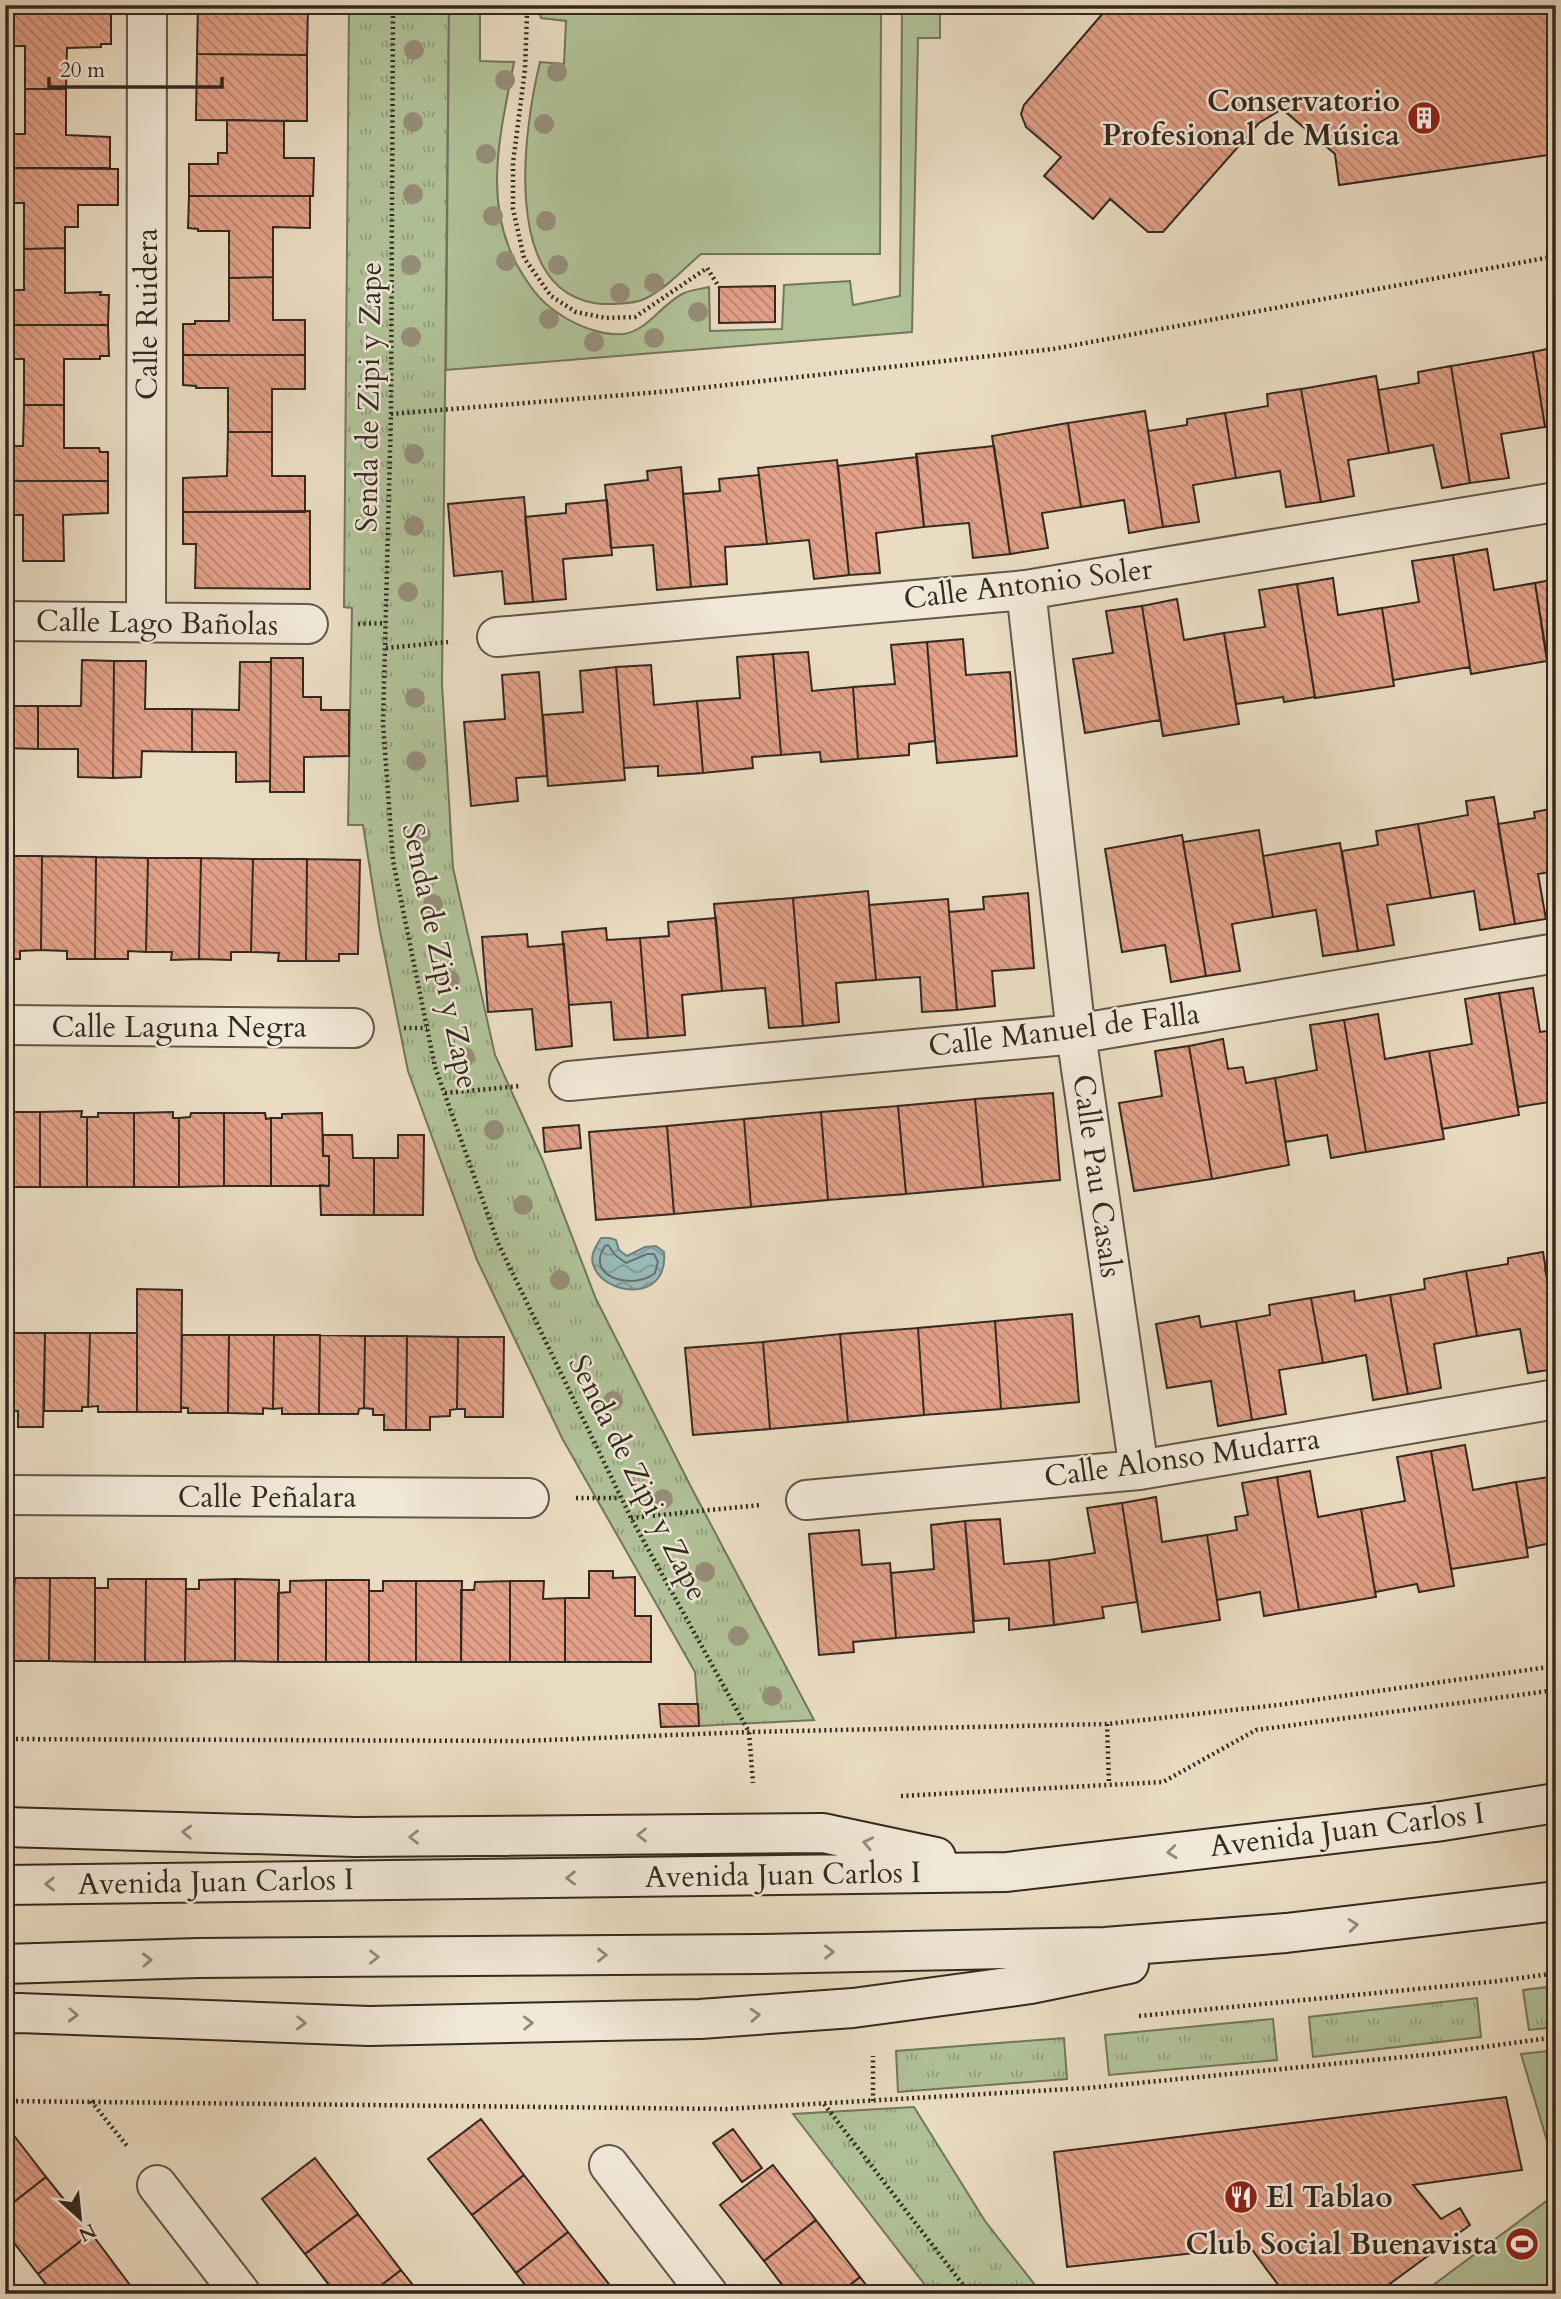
<svg xmlns="http://www.w3.org/2000/svg" width="1561" height="2299" font-family="Cardo,serif">
<style>
.grass{fill:url(#grass-tufts);stroke:#72765c;stroke-width:2}
.green{fill:#b1c298;stroke:#72765c;stroke-width:2}
.water{fill:url(#water-waves);stroke:#70807c;stroke-width:2}
.lines{fill:none;stroke-linecap:round;stroke-linejoin:round}
.shore{stroke:#66726c;stroke-width:2}
.building{fill:url(#building-back-hatch);stroke:#332921;stroke-width:2}
.minor-casing{stroke:#615649;stroke-width:42}
.secondary-casing{stroke:#332921;stroke-width:42}
.path{stroke:#332921;stroke-width:4.5;stroke-dasharray:2 3.5;stroke-linecap:butt}
.minor{stroke:#f1e8d7;stroke-width:38}
.secondary{stroke:#f1e8d7;stroke-width:38}
.tree{fill:#968e7a}
.oneway{stroke:#92887c}
.labels{text-anchor:middle;dominant-baseline:central;stroke-width:5;stroke-linejoin:round;paint-order:stroke}
.poi-label{font-size:30px;font-weight:bold;fill:#332921;stroke:#f1e8d7;text-anchor:end}
.street-label{font-size:30px;fill:#332921;stroke:#f1e8d7}
</style>
<defs>
<pattern id="grass-tufts" width="24" height="20" patternUnits="userSpaceOnUse" patternTransform="scale(1.75)"><rect width="24" height="20" fill="#b1c298"/><path d="M3 7l-1-3M5 7V3M7 7l1-3M15 17l-1-3M17 17v-4M19 17l1-3" fill="none" stroke="#919e7c"/></pattern>
<pattern id="water-waves" width="16" height="10" patternUnits="userSpaceOnUse" patternTransform="scale(1.75)"><rect width="16" height="10" fill="#98bab8"/><path d="M0 5q4-4 8 0t8 0" fill="none" stroke="#7d9795"/></pattern>
<pattern id="building-back-hatch" width="6" height="6" patternUnits="userSpaceOnUse" patternTransform="scale(1.75)"><rect width="6" height="6" fill="#e1a087"/><path d="M-1 5l2 2M0 0l6 6M5-1l2 2" fill="none" stroke="#b7826e"/></pattern>
</defs>
<rect width="100%" height="100%" fill="#eadcc2"/>
<filter id="stains"><feTurbulence type="fractalNoise" baseFrequency=".00286" numOctaves="4"/><feColorMatrix values="0 0 0 0 .2 0 0 0 0 .09 0 0 0 0 .02 0 0 0 .5 -.17"/></filter>
<radialGradient id="worn" r=".72"><stop offset=".6" stop-color="#630" stop-opacity="0"/><stop offset="1" stop-color="#630" stop-opacity=".3"/></radialGradient>
<path class="grass" d="M349,5H449L442,684L453,868L495,1055L543,1161L596,1299L690,1485L814,1720L699,1726L695,1672L562,1438L477,1260L408,1071L379,926L363,825H348L352,608L344,607Z
M1556,1986V2027L1529,2030L1523,1990Z
M1477,1998L1481,2037L1313,2057L1309,2017Z
M1273,2019L1277,2060L1109,2075L1105,2035Z
M1064,2038L1067,2079L898,2092L896,2051Z
M914,2107L985,2221L1042,2294H932L793,2114Z"/>
<path class="green" d="M449,5H510L513,14L480,13V61L514,62C501,131 482,200 517,265C528,284 539,301 558,313C575,325 601,336 623,334C648,331 661,304 684,293C691,290 701,289 709,287L710,331L782,329L784,285L850,281L853,305L900,296L902,5H940V38H918L912,332L446,370Z
M538,5H881L880,254H701C683,269 664,291 642,300C632,304 604,305 594,303C501,287 524,128 540,62L564,64L566,21L541,18Z
M1556,2050V2171L1521,2054Z
M1556,2194V2294H1421Z"/>
<path class="water" d="M601,1238H610L616,1240L619,1250L627,1256L645,1247L656,1246L664,1252C669,1304 602,1296 593,1264C590,1255 596,1246 601,1238Z"/>
<g class="lines">
<path class="shore" d="M608,1245L615,1255L626,1263L647,1254H654L658,1262L655,1273C633,1291 584,1277 605,1246Z"/>
</g>
<path class="building" d="M5,5H119V13H5Z
M198,5H308L307,55L197,54Z
M1110,5H1556V154L1339,185L1335,154L1282,109L1259,123L1163,232H1148L1110,199L1093,219L1044,176L1061,157L1026,127L1021,114L1024,105Z
M5,13H111V44H101V47L67,48L66,89H25V46H5Z
M197,54L307,55V121L196,120Z
M25,89H66V135L110,137V168H5V134H25Z
M227,120L284,121V158H314L313,196H189V164H218V153H227Z
M5,168L118,169V205H78V227H65V248L24,249V203H5Z
M189,196H310V228L273,227V277L229,278V231H198V229L188,228Z
M65,248V293L101,292L100,295H109L108,325H5V290H24V249Z
M273,277V320H305V355H183V324H195V321H229V278Z
M775,286V322L719,323V287Z
M5,325H108L109,356H100V359H64V405H24V359H5Z
M1556,347V425L1545,427L1533,352Z
M1533,352L1545,427L1501,434L1509,478L1470,483L1451,366Z
M183,355H305V389H272V432H228V388H196V386L183,385Z
M1451,366L1470,483L1442,488L1433,445L1389,453L1378,390L1419,383L1418,372Z
M1376,376L1389,453L1348,460L1354,496L1321,502L1301,389Z
M1301,389L1321,502L1286,507L1280,471L1236,478L1225,413L1268,406L1267,394Z
M24,405H64V448H99L100,452H108V481H5V446H23Z
M1145,411L1163,527L1129,533L1124,500L1081,507L1068,423Z
M1225,413L1236,478L1193,485L1199,522L1163,527L1148,431L1187,425V419Z
M1068,423L1081,507L1042,513L1048,548L1010,554L992,436Z
M228,432H272V476H305V512H183V478L227,476Z
M994,446L1010,554L973,558L969,523L924,527L916,454Z
M917,457L924,527L876,533L880,573L849,575L838,466Z
M837,460L849,575L814,579L809,540L767,544L758,468Z
M681,467L691,587L657,590L653,545L611,548L605,485L648,480L647,471Z
M759,475L767,544L725,547L727,584L691,587L683,494L720,491L719,479Z
M5,481H108V513L63,515L64,561H23V515H5Z
M524,497L533,602L505,604L502,571L454,576L448,504Z
M607,500L612,555L563,559L566,599L533,602L525,517L566,513V504Z
M310,511V589L195,588L196,544H183V512Z
M1487,549L1494,590L1535,583L1547,661L1471,674L1453,555Z
M1453,555L1470,667L1393,680L1382,608L1419,602L1412,561Z
M1333,578L1338,615L1382,608L1394,686L1315,698L1297,584Z
M1556,579V663L1548,664L1535,583Z
M1297,584L1315,697L1284,702L1283,697L1236,704L1224,633L1265,627L1259,590Z
M1177,599L1184,640L1224,633L1239,724L1163,736L1142,606Z
M1142,606L1160,720L1085,733L1073,659L1113,653L1106,611Z
M963,639L966,675L1010,672L1017,756L937,763L927,642Z
M927,642L935,741L909,744V755L858,759L853,687L895,684L891,645Z
M808,652L812,691L853,687L858,759L821,762L820,752L781,755L773,654Z
M773,654L781,755L752,757L753,768L703,773L697,701L740,698L737,657Z
M271,658H303V697H321V710H349V756L304,757V792H270Z
M82,660L114,661L113,778L78,777V749H38V706H81Z
M114,661H146L145,709H192V752L142,751L141,777L113,778Z
M240,662H271L270,781L236,782V752H192V709L239,710Z
M651,665L654,705L697,701L703,773L658,776V766L624,768L616,667Z
M616,667L625,780L548,786L543,715L583,712L580,671Z
M539,672L547,776L516,778L518,801L471,806L464,722L505,719L502,675Z
M5,706H38V749L5,748Z
M1494,797L1515,924L1480,930L1474,891L1431,898L1418,824L1468,815L1466,801Z
M1556,808V871L1538,874L1546,919L1515,924L1498,824L1535,818L1534,812Z
M1418,824L1431,898L1387,905L1394,945L1358,951L1342,851L1378,845L1376,831Z
M1259,830L1273,917L1232,924L1240,971L1206,976L1183,842Z
M1182,835L1206,976L1171,982L1165,945L1122,952L1105,849Z
M1340,843L1358,951L1323,956L1316,910L1273,917L1263,856Z
M5,856H42L41,950L20,951V959H5Z
M42,856L96,857L95,959H67V951L41,950Z
M96,857L148,858L146,952L128,951V959H95Z
M148,858H201L199,959L171,960L172,952H146Z
M201,858L253,859L251,952H231V960L199,959Z
M253,859H307L306,961H278L279,953L251,952Z
M307,859L360,860L358,954H339V961H306Z
M868,891L876,980L836,983L839,1022L803,1026L793,898Z
M1028,893L1034,968L992,971L995,1006L957,1010L949,912L984,909L983,897Z
M793,898L803,1026L769,1028L765,988L722,991L714,904Z
M948,899L957,1010L922,1012L920,977L876,980L869,905Z
M716,918L722,991L682,995L685,1035L648,1038L640,938L669,936L668,922Z
M606,928L607,940L640,938L648,1038L614,1040L611,1002L569,1005L562,932Z
M527,934L528,947L564,944L572,1046L536,1050L532,1009L488,1012L482,937Z
M1533,988L1540,1032L1556,1030V1101L1518,1107L1499,993Z
M1499,993L1519,1115L1442,1129L1429,1051L1472,1044L1465,999Z
M1378,1014L1385,1059L1429,1051L1444,1139L1366,1152L1344,1020Z
M1344,1020L1366,1152L1331,1158L1327,1135L1285,1142L1275,1078L1317,1070L1310,1025Z
M1223,1039L1228,1069L1243,1067L1246,1083L1275,1078L1289,1165L1212,1179L1189,1046Z
M1189,1046L1212,1179L1134,1191L1119,1103L1162,1096L1155,1051Z
M1053,1093L1060,1180L983,1187L975,1099Z
M975,1099L983,1187L906,1194L898,1106Z
M898,1106L906,1194L828,1200L821,1112Z
M82,1111L81,1117H87V1187H40V1112Z
M9,1112H40V1187H5V1116H9Z
M173,1112V1118H179V1187H134V1113Z
M821,1112L828,1200L751,1207L744,1119Z
M98,1113H134V1187H87V1117H98Z
M191,1113H224V1186L179,1187V1118L190,1117Z
M224,1113H265L266,1119L271,1118V1186H224Z
M322,1113L323,1156H329V1186H271V1118H282V1114Z
M744,1119L751,1207L674,1214L667,1126Z
M579,1125L581,1148L545,1152L543,1128Z
M667,1126L674,1214L596,1220L589,1132Z
M323,1135H352L353,1158H374V1215H321L320,1185L329,1186V1156H323Z
M398,1135H424L423,1215H374V1158H398Z
M1543,1252L1556,1330V1369L1528,1373L1520,1329L1477,1336L1466,1271L1508,1264V1258Z
M1556,1267V1330L1545,1268Z
M1466,1271L1477,1336L1434,1344L1441,1388L1408,1394L1390,1295L1425,1289L1424,1279Z
M137,1289L182,1290L181,1412H137Z
M1354,1291L1355,1301L1390,1295L1408,1394L1373,1400L1366,1355L1323,1363L1311,1298Z
M1311,1298L1323,1363L1279,1370L1286,1414L1252,1420L1236,1321L1270,1315L1269,1305Z
M1072,1314L1079,1402L1001,1409L995,1321Z
M1199,1316L1201,1327L1236,1321L1252,1420L1218,1426L1211,1381L1167,1388L1156,1324Z
M995,1321L1001,1409L924,1415L918,1328Z
M918,1328L924,1415L848,1422L840,1334Z
M5,1333H45L43,1427H18V1411L5,1410Z
M45,1333H90L88,1407H82V1411H44Z
M90,1333H137V1412H98V1406L88,1407Z
M840,1334L848,1422L770,1429L763,1342Z
M182,1335H229L228,1413H188V1408L181,1407Z
M229,1335H274L273,1409L263,1408V1414L228,1413Z
M274,1335H320L319,1414H282V1408L273,1409Z
M320,1335L365,1336L364,1408L359,1409L358,1414H319Z
M365,1336H407L406,1430H384V1415H373V1409L364,1408Z
M407,1336L458,1337L457,1409L450,1410V1416L430,1417V1430H406Z
M458,1337H504L503,1417H465V1409H457Z
M763,1342L770,1429L693,1435L685,1348Z
M1465,1445L1473,1490L1516,1482L1528,1557L1451,1569L1431,1451Z
M1431,1451L1454,1586L1419,1592L1417,1584L1375,1592L1361,1509L1405,1501L1397,1457Z
M1310,1471L1318,1517L1361,1509L1376,1597L1299,1610L1277,1477Z
M1556,1476V1542L1527,1548L1516,1482Z
M1277,1477L1299,1610L1264,1616L1260,1592L1217,1600L1207,1535L1237,1530L1235,1517L1248,1515L1242,1483Z
M1156,1497L1162,1542L1207,1535L1220,1620L1142,1632L1122,1503Z
M1122,1503L1137,1602L1102,1607L1104,1618L1054,1625L1049,1560L1095,1553L1087,1508Z
M1000,1519L1004,1564L1049,1560L1054,1625L1009,1630V1618L974,1621L965,1521Z
M965,1521L974,1632L896,1638L891,1573L934,1569L931,1525Z
M859,1530L862,1565L890,1563L896,1638L853,1642L854,1652L819,1655L809,1534Z
M589,1571H613V1578L635,1577V1616H651V1662H565V1598H589Z
M15,1578H50L49,1661H7V1589L14,1590Z
M50,1578H95V1662L49,1661Z
M108,1579H146L145,1662H95V1588H108Z
M146,1579H186L185,1662H145Z
M235,1579L279,1580L278,1662L235,1661Z
M235,1579V1661L185,1662L186,1589H199V1580Z
M326,1580H369V1662H326Z
M326,1580V1662H278V1593L290,1592V1581Z
M383,1581H416V1662H369V1591H383Z
M416,1581H462L461,1662H416Z
M510,1581V1662H461V1590H474L475,1582Z
M510,1581H544L543,1599L565,1598V1662H510Z
M659,1704H698L699,1726L661,1727Z
M1506,2097L1522,2170L1413,2185L1441,2219L1460,2208L1470,2225L1376,2294H1285L1250,2247L1067,2267L1054,2152Z
M481,2119L524,2175L472,2215L428,2159Z
M5,2124L46,2177L5,2209Z
M733,2129L762,2168L742,2182L713,2143Z
M315,2158L358,2214L305,2254L262,2199Z
M773,2165L816,2220L764,2261L720,2205Z
M524,2175L568,2232L516,2273L472,2215Z
M46,2177L91,2233L38,2274L5,2231V2209Z
M358,2214L401,2270L370,2294H336L305,2254Z
M816,2220L860,2277L838,2294H789L764,2261Z
M568,2232L612,2288L604,2294H532L516,2273Z
M91,2233L133,2289L127,2294H53L38,2274Z
M401,2270L420,2294H370Z
M860,2277L873,2294H838Z"/>
<g class="lines">
<g class="minor-casing">
<path id="minor" d="M1026,590L1076,1034L1139,1470
M5,621L308,624
M146,623L147,5
M497,637L1026,590L1556,502
M5,1025L354,1028
M569,1081L1076,1034L1556,953
M5,1495L529,1498
M806,1500L1139,1470L1556,1399
M609,2165L708,2294
M157,2185L241,2294"/>
</g>
<g class="secondary-casing">
<path id="secondary" d="M5,1827L355,1837L823,1833L936,1857
M5,1885L1007,1872L1436,1822L1556,1803
M5,1964L198,1958L760,1954L1105,1947L1286,1933L1556,1901
M5,2014L19,2013L369,2026L700,2019L853,2008L1031,1984L1129,1964"/>
</g>
<path class="path" d="M393,5L391,414L383,724L393,861L435,1067L498,1243L631,1518L749,1732L753,1783
M525,5L527,15L525,69L513,163V209L524,258L551,296L576,312L606,318L635,317L707,268L719,287
M391,414L672,391L1053,349L1556,256
M358,624L386,623
M386,648L448,642
M404,1028H427
M445,1093L520,1086
M576,1498H620
M631,1518L760,1505
M1107,1724L1109,1784
M5,1739L522,1741L749,1732L1107,1724L1278,1705L1556,1666
M901,1796L1163,1782L1256,1730L1556,1690
M1139,2016L1499,1981L1556,1973
M5,2101L726,2109L1087,2088L1434,2054L1556,2037
M91,2101L127,2146
M873,2101V2056
M824,2104L970,2294"/>
<use href="#minor" class="minor"/>
<use href="#secondary" class="secondary"/>
</g>
<g class="tree">
<circle cx="414" cy="50" r="10"/>
<circle cx="557" cy="72" r="10"/>
<circle cx="505" cy="80" r="10"/>
<circle cx="413" cy="122" r="10"/>
<circle cx="544" cy="124" r="10"/>
<circle cx="486" cy="154" r="10"/>
<circle cx="413" cy="194" r="10"/>
<circle cx="493" cy="216" r="10"/>
<circle cx="546" cy="221" r="10"/>
<circle cx="506" cy="261" r="10"/>
<circle cx="411" cy="265" r="10"/>
<circle cx="558" cy="265" r="10"/>
<circle cx="654" cy="283" r="10"/>
<circle cx="620" cy="293" r="10"/>
<circle cx="698" cy="312" r="10"/>
<circle cx="549" cy="319" r="10"/>
<circle cx="411" cy="337" r="10"/>
<circle cx="654" cy="338" r="10"/>
<circle cx="594" cy="342" r="10"/>
<circle cx="414" cy="454" r="10"/>
<circle cx="414" cy="526" r="10"/>
<circle cx="408" cy="592" r="10"/>
<circle cx="415" cy="698" r="10"/>
<circle cx="416" cy="761" r="10"/>
<circle cx="421" cy="834" r="10"/>
<circle cx="433" cy="904" r="10"/>
<circle cx="450" cy="980" r="10"/>
<circle cx="465" cy="1057" r="10"/>
<circle cx="494" cy="1130" r="10"/>
<circle cx="523" cy="1205" r="10"/>
<circle cx="560" cy="1280" r="10"/>
<circle cx="613" cy="1401" r="10"/>
<circle cx="663" cy="1499" r="10"/>
<circle cx="705" cy="1572" r="10"/>
<circle cx="738" cy="1636" r="10"/>
<circle cx="772" cy="1696" r="10"/>
</g>
<defs><path id="oneway-chevron" d="M-2-3.5L2.5 0L-2 3.5" fill="none" stroke-width="1.6" stroke-linecap="round" stroke-linejoin="round" transform="scale(1.75)"/></defs>
<g class="oneway">
<use href="#oneway-chevron" transform="translate(187 1832) rotate(-178)"/>
<use href="#oneway-chevron" transform="translate(642 1835) rotate(180)"/>
<use href="#oneway-chevron" transform="translate(414 1837) rotate(180)"/>
<use href="#oneway-chevron" transform="translate(868 1843) rotate(-168)"/>
<use href="#oneway-chevron" transform="translate(1172 1852) rotate(174)"/>
<use href="#oneway-chevron" transform="translate(571 1878) rotate(179)"/>
<use href="#oneway-chevron" transform="translate(50 1884) rotate(179)"/>
<use href="#oneway-chevron" transform="translate(1353 1925) rotate(-7)"/>
<use href="#oneway-chevron" transform="translate(829 1952) rotate(-1)"/>
<use href="#oneway-chevron" transform="translate(602 1955)"/>
<use href="#oneway-chevron" transform="translate(374 1957)"/>
<use href="#oneway-chevron" transform="translate(147 1960) rotate(-2)"/>
<use href="#oneway-chevron" transform="translate(73 2015) rotate(2)"/>
<use href="#oneway-chevron" transform="translate(755 2015) rotate(-4)"/>
<use href="#oneway-chevron" transform="translate(301 2023) rotate(2)"/>
<use href="#oneway-chevron" transform="translate(528 2023) rotate(-1)"/>
</g>
<defs>
<g id="building-disc" transform="scale(1.75)"><circle r="9.5" fill="#8f2418" stroke="#f1e8d7"/><path d="M-4-6H4V6H1V3H-1V6H-4ZM-2.5-4.3h1.7v1.8h-1.7ZM.8-4.3h1.7v1.8H.8ZM-2.5-1h1.7V.8h-1.7ZM.8-1h1.7V.8H.8Z" fill="#fff"/></g>
<g id="restaurant-disc" transform="scale(1.75)"><circle r="9.5" fill="#8f2418" stroke="#f1e8d7"/><path d="M-5-6h1v4h1v-4h1v4h1v-4h1v5L-1.5 .5V6h-2V.5L-5-1ZM5-6V6H3V1.5H1.5Q1.5-4 5-6Z" fill="#fff"/></g>
<g id="stadium-disc" transform="scale(1.75)"><circle r="9.5" fill="#8f2418" stroke="#f1e8d7"/><path d="M0-5a6.5 5 0 1 0 0 10a6.5 5 0 1 0 0-10ZM-3.5-1.8h7v3.6h-7Z" fill="#fff"/></g>
</defs>
<g fill-rule="evenodd">
<use href="#building-disc" x="1424" y="118"/>
<use href="#restaurant-disc" x="1241" y="2197"/>
<use href="#stadium-disc" x="1522" y="2244"/>
</g>
<g class="labels">
<g class="poi-label">
<text x="1400" y="101">Conservatorio<tspan x="1400" dy="34">Profesional de Música</tspan></text>
<text x="1266" y="2197" text-anchor="start">El Tablao</text>
<text x="1498" y="2244">Club Social Buenavista</text>
</g>
<g class="street-label">
<text transform="translate(147 314) rotate(-90)">Calle Ruidera</text>
<text transform="translate(369 397) rotate(-89)">Senda de Zipi y Zape</text>
<text transform="translate(1028 584) rotate(-7)">Calle Antonio Soler</text>
<text transform="translate(157 623) rotate(1)">Calle Lago Bañolas</text>
<text transform="translate(440 956) rotate(78)">Senda de Zipi y Zape</text>
<text x="179" y="1027">Calle Laguna Negra</text>
<text transform="translate(1064 1030) rotate(-7)">Calle Manuel de Falla</text>
<text transform="translate(1097 1176) rotate(82)">Calle Pau Casals</text>
<text transform="translate(1182 1458) rotate(-8)">Calle Alonso Mudarra</text>
<text transform="translate(638 1478) rotate(63)">Senda de Zipi y Zape</text>
<text x="267" y="1497">Calle Peñalara</text>
<text transform="translate(1347 1830) rotate(-7)">Avenida Juan Carlos I</text>
<text transform="translate(783 1875) rotate(-1)">Avenida Juan Carlos I</text>
<text transform="translate(216 1882) rotate(-1)">Avenida Juan Carlos I</text>
</g>
</g>
<rect width="1561" height="2299" fill="none" stroke="#eadcc2" stroke-width="28"/>
<rect x="7" y="7" width="1547" height="2285" fill="none" stroke="#332921" stroke-width="3.5"/>
<rect x="14" y="14" width="1533" height="2271" fill="none" stroke="#332921" stroke-width="2"/>
<g transform="translate(80 2218) rotate(153)" stroke="#f1e8d7" stroke-width="5" paint-order="stroke">
<path d="M0-5L12 26L0 18L-12 26Z" fill="#332921"/>
<text y="-10" font-size="19" font-weight="bold" text-anchor="middle" fill="#332921">N</text>
</g>
<path d="M49 77v10h173v-10" fill="none" stroke="#332921" stroke-width="3.5"/>
<text x="60" y="77" font-size="21" fill="#332921" stroke="#f1e8d7" stroke-width="5" paint-order="stroke">20 m</text>
<rect width="100%" height="100%" filter="url(#stains)"/>
<rect width="100%" height="100%" fill="url(#worn)"/>
</svg>
